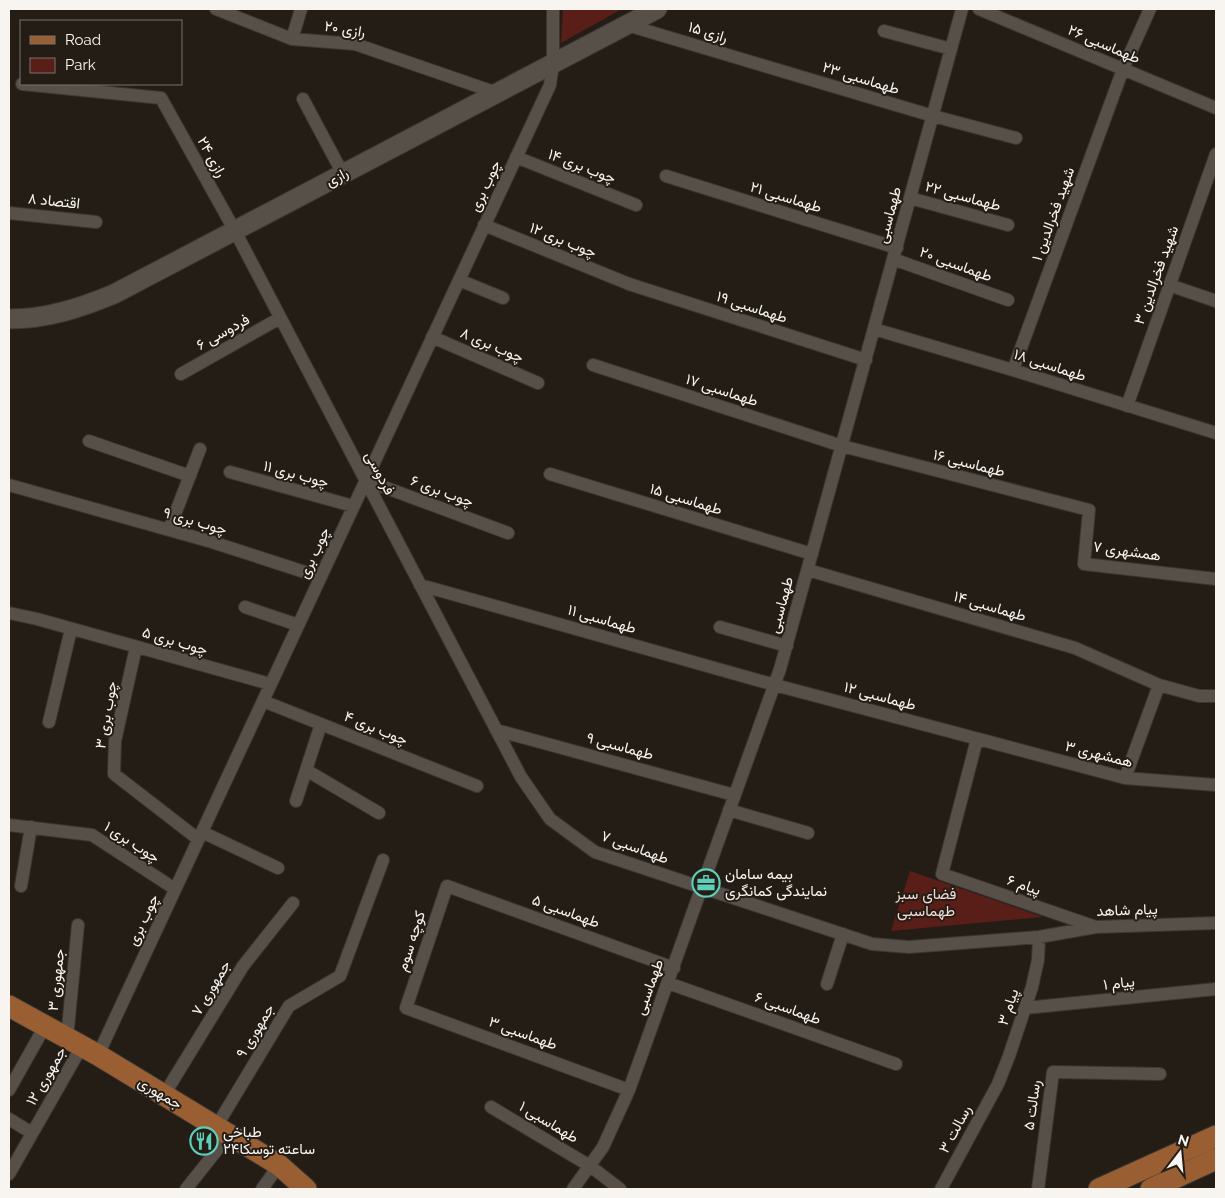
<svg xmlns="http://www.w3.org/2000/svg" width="1225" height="1198" font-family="Raleway,Vazirmatn,sans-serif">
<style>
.green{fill:#591e17}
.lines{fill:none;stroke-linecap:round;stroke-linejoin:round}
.street-casing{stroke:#3b3632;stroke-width:14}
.secondary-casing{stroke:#3b3632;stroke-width:21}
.primary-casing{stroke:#3b3632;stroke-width:23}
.street{stroke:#575048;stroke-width:12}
.secondary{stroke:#575048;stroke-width:19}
.primary{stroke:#9a5e33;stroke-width:21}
.labels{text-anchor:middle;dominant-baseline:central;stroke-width:4;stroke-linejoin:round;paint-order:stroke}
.street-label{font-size:15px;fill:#f8f4ef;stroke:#231d16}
.poi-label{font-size:15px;fill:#f8f4ef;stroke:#231d16;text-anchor:start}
.park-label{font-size:15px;fill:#f5dbd7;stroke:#231d16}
</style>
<rect width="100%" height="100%" fill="#231d16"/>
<path class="green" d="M563,9H622L561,43Z
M910,871L1043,917L891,931Z"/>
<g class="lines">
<g class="street-casing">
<path id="street" d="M216,9L292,39L355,44L497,93
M979,9L1216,108
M627,25L933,116L1016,138
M884,31L951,49
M292,39L301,9
M22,84L161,98L235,231L521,777L550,819L595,852L872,944L909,947L1039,937L1096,927L1216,923
M303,99L343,174
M516,157L636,205
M666,176L897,248
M910,198L1008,225
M9,213L96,222
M484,225L629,284L866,360
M893,259L1008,300
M459,280L503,298
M1169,285L1216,301
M874,329L1013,370L1216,433
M432,337L538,383
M593,365L842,446L1089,510L1084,564L1216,579
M1013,370L1123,69L1150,9
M181,374L280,318
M1127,406L1216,154
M89,441L190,476
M230,472L353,506
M550,474L812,554
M365,480L508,533
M9,485L212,542L320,577
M169,530L200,449
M808,570L1075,648L1159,685L1199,696H1216
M420,585L775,685L1125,778L1216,785
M245,607L298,625
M9,613L37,619L270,684
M720,627L787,646
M136,647L115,741L114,774L198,839
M263,701L477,786
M49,722L71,629
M496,730L734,795
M977,739L942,874L1093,926
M306,770L379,813
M1125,778L1159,685
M296,801L321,724
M729,810L808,833
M9,825L92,835L175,889
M202,832L278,868
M21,886L31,827
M668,983L896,1064
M827,984L843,934
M1025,1008L1216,989
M67,1038L78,925
M98,1055L550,85L553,64V9
M9,1090L45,1026
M629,1090L406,1008L447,886L674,968
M164,1095L243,966L293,903
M491,1107L590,1166L620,1189
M9,1119L32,1133
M216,1127L289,1006L340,976L383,860
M9,1174L82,1046
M186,1189L229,1135
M262,1189L279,1165
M573,1189L603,1147L629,1090L780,669L962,9
M941,1189L998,1084L1009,1056L1032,987L1038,960L1039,937
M1038,1189L1053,1072L1160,1074"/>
</g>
<g class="secondary-casing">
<path id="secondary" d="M9,319C47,319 80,308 114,294L657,9"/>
</g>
<g class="primary-casing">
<path id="primary" d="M9,1006L98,1055L279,1165L306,1189
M1099,1189L1216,1136
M1151,1189L1216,1159"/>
</g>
<use href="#street" class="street"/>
<use href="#secondary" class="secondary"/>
<use href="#primary" class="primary"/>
</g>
<defs>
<g id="office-ring" transform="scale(1.4375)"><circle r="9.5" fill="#231d16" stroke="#5dceb9" stroke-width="1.5"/><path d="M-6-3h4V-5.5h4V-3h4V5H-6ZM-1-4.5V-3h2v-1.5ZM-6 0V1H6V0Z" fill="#5dceb9"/></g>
<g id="restaurant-ring" transform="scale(1.4375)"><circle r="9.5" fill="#231d16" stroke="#5dceb9" stroke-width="1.5"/><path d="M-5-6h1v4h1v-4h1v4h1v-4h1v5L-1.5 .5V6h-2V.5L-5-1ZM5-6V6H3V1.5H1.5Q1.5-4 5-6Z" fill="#5dceb9"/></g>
</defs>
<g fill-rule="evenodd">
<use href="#office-ring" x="706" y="883"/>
<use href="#restaurant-ring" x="204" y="1141"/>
</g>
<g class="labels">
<g class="street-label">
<text transform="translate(345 29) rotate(9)">رازی ۲۰</text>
<text transform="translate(708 32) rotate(17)">۱۵ رازی</text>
<text transform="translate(1104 44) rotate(23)">۲۶ طهماسبی</text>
<text transform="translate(861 78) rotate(17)">۲۳ طهماسبی</text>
<text transform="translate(212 157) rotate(61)">رازی ۲۴</text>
<text transform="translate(582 166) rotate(21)">۱۴ چوب بری</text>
<text transform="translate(337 177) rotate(-28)">رازی</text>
<text transform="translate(485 186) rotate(-65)">چوب بری</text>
<text transform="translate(963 196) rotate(15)">۲۲ طهماسبی</text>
<text transform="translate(786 197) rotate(17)">۲۱ طهماسبی</text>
<text transform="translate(54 201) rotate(6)">۸ اقتصاد</text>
<text transform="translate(1053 214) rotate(-70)">۱ شهید فخرالدین</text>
<text transform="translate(889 215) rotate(-75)">طهماسبی</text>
<text transform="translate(563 240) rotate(22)">۱۲ چوب بری</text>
<text transform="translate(956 264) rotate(20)">۲۰ طهماسبی</text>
<text transform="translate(1156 275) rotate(-70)">۳ شهید فخرالدین</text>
<text transform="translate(752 307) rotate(18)">۱۹ طهماسبی</text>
<text transform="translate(223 332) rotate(-29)">فردوسی ۶</text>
<text transform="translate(492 345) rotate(23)">۸ چوب بری</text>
<text transform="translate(1050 365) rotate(18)">۱۸ طهماسبی</text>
<text transform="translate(722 390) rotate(18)">۱۷ طهماسبی</text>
<text transform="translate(969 463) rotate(14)">۱۶ طهماسبی</text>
<text transform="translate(380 473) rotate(62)">فردوسی</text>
<text transform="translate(296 474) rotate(15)">۱۱ چوب بری</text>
<text transform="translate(442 491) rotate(20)">۶ چوب بری</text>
<text transform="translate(686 499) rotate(17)">۱۵ طهماسبی</text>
<text transform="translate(195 521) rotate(16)">۹ چوب بری</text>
<text transform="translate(1127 551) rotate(8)">۷ همشهری</text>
<text transform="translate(314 553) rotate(-65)">چوب بری</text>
<text transform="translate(781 605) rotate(-75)">طهماسبی</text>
<text transform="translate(990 606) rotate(16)">۱۴ طهماسبی</text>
<text transform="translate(602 619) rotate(16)">۱۱ طهماسبی</text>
<text transform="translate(175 641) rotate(16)">۵ چوب بری</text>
<text transform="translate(880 696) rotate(15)">۱۲ طهماسبی</text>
<text transform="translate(106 715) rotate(-80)">۳ چوب بری</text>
<text transform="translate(376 728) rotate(22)">۴ چوب بری</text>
<text transform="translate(620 746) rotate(15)">۹ طهماسبی</text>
<text transform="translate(1099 754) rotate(14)">۳ همشهری</text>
<text transform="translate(132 842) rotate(33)">۱ چوب بری</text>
<text transform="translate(635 847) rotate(20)">۷ طهماسبی</text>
<text transform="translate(1024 885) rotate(19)">۶ پیام</text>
<text transform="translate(1127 910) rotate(-2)">پیام شاهد</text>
<text transform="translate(566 911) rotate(20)">۵ طهماسبی</text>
<text transform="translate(143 920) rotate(-65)">چوب بری</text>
<text transform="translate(411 941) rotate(-72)">کوچه سوم</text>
<text transform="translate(56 980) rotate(-84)">۳ جمهوری</text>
<text transform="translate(1119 983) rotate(-6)">۱ پیام</text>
<text transform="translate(649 987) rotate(-70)">طهماسبی</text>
<text transform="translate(211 988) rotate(-59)">۷ جمهوری</text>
<text transform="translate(1008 1007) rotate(-72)">۳ پیام</text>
<text transform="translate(788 1008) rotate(20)">۶ طهماسبی</text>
<text transform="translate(255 1031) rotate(-59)">۹ جمهوری</text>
<text transform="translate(523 1033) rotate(20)">۳ طهماسبی</text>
<text transform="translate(46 1076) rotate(-60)">۱۲ جمهوری</text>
<text transform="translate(160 1093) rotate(31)">جمهوری</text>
<text transform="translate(1032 1105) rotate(-82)">۵ رسالت</text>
<text transform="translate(549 1122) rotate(31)">۱ طهماسبی</text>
<text transform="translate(955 1129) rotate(-62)">۳ رسالت</text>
</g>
<g class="poi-label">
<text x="725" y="874">بیمه سامان<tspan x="725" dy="17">نمایندگی کمانگری</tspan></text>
<text x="223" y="1132">طباخی<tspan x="223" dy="17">۲۴ساعته توسکا</tspan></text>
</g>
<g class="park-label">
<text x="926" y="894">فضای سبز<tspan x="926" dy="17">طهماسبی</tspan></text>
</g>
</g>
<rect width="1225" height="1198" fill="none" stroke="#f8f4ef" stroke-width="20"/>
<rect x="20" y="20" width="162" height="65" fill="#231d16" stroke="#78736d"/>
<rect x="30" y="36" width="25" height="8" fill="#9a5e33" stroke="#78736d"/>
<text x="65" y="45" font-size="15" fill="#f8f4ef">Road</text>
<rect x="30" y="58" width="25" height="15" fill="#591e17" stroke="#78736d"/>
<text x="65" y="70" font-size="15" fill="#f8f4ef">Park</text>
<g transform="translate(1180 1153) rotate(16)" stroke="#231d16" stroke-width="4" paint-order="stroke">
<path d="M0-4L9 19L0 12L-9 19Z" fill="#f8f4ef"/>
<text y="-8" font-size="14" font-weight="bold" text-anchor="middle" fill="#f8f4ef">N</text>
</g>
</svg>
